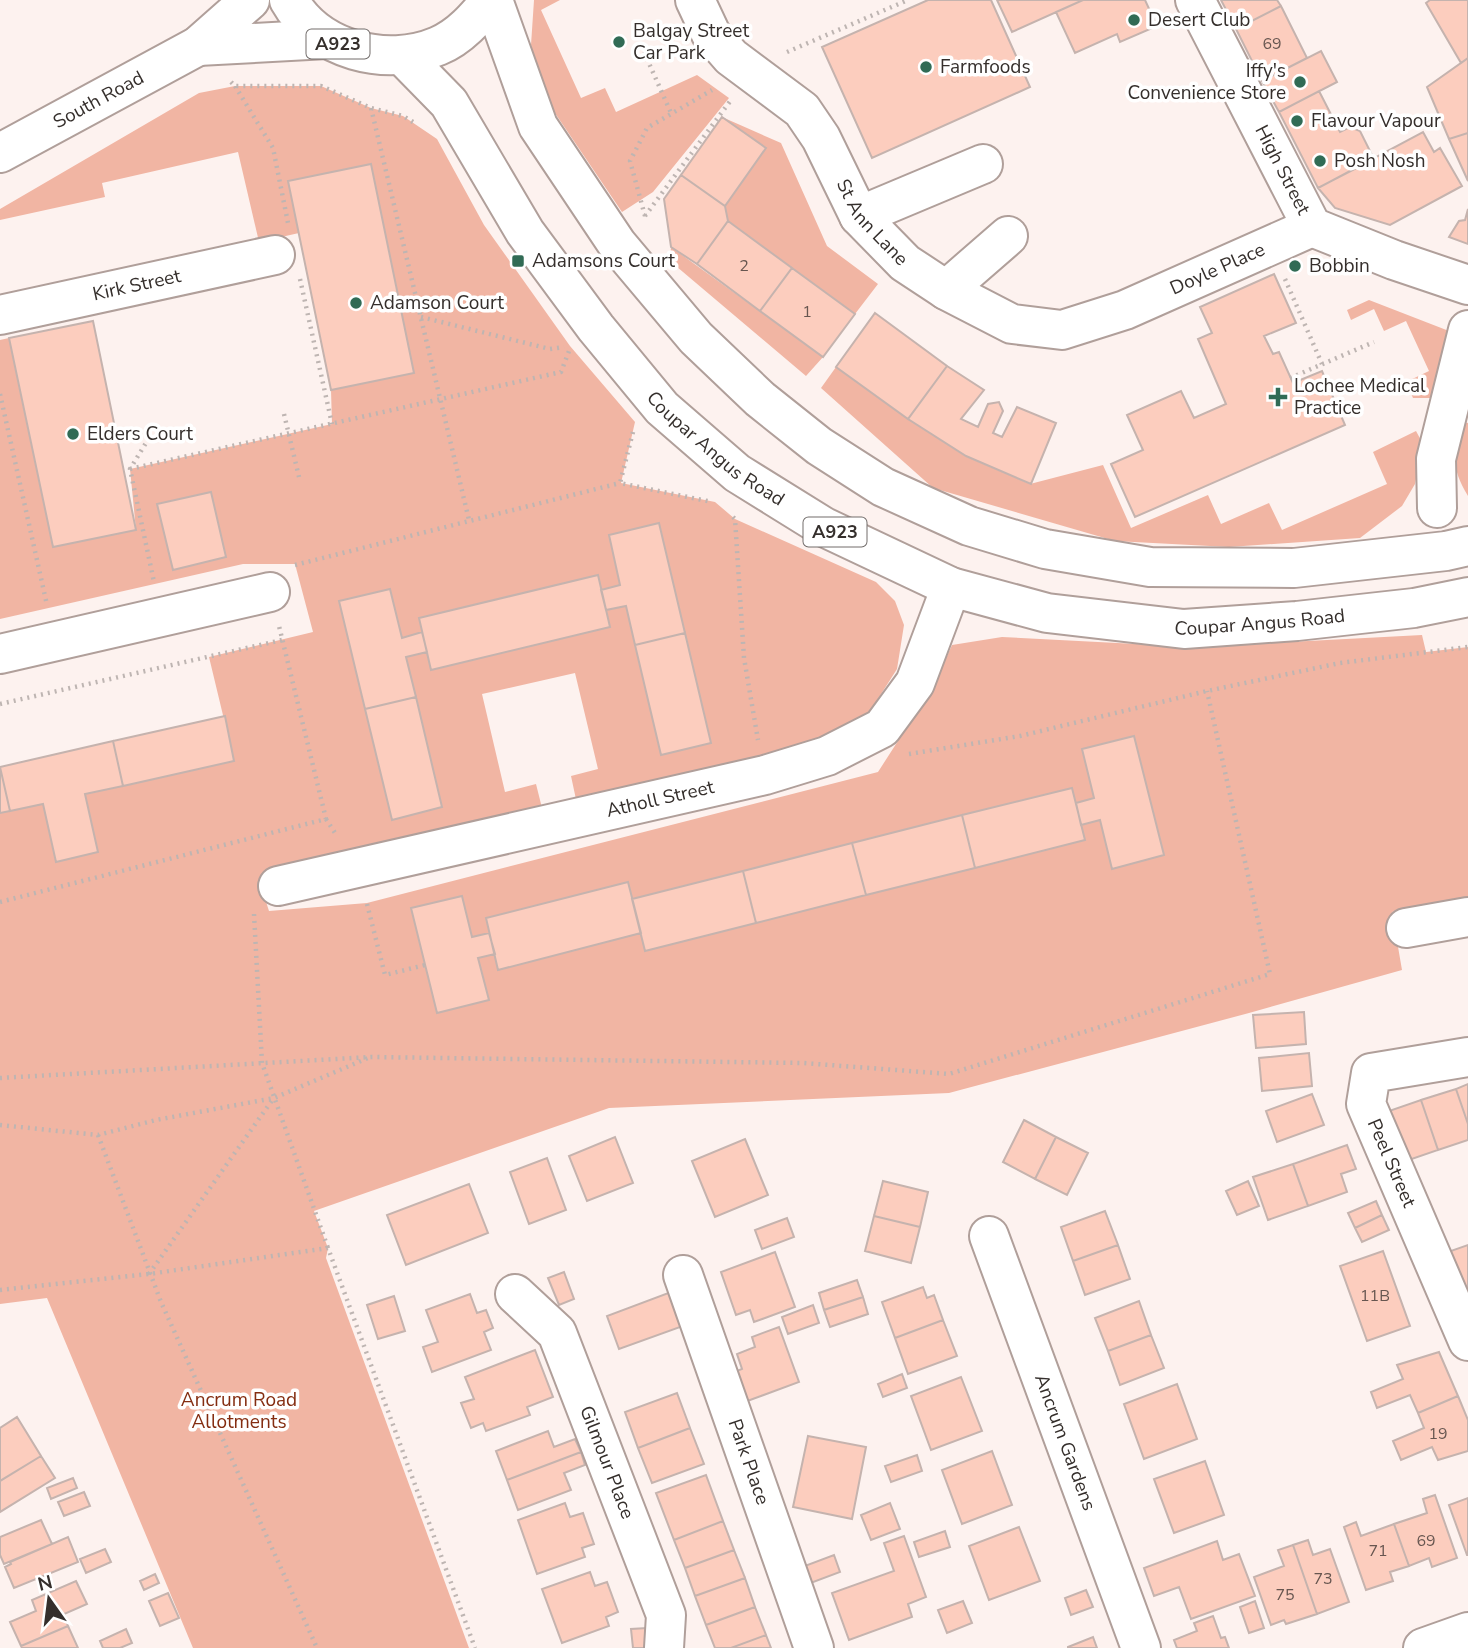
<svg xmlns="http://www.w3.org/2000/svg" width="1468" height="1648" font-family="'Nunito Sans',sans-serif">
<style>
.green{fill:#f1b5a3}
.building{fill:#fccdbe;stroke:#c5b3ae;stroke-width:2}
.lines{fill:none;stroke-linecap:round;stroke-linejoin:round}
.minor-casing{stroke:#b09f9a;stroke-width:42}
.major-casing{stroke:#b09f9a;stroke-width:42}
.path{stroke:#beb5b2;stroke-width:4.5;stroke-dasharray:2 5;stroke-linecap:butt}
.minor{stroke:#fff;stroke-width:38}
.major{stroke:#fff;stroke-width:38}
.poi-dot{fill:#316b55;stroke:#fff;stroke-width:2.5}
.labels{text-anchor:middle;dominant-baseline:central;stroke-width:7;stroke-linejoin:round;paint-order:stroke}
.number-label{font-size:16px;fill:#675650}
.shield{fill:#fff;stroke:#726d6b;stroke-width:2}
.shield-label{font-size:18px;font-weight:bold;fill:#352f2c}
.poi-label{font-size:19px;fill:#352f2c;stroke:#fff;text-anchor:start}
.street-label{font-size:19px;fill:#352f2c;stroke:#fff}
.park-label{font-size:19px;fill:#842d11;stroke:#fff}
</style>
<rect width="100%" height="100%" fill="#fdf2ef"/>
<path class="green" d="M534,0H560L541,10L581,98L605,88L616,112L697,75L729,98L653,192L622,212L542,94L531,45Z
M235,86H321L371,108L403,116L437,139L484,225L570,346L635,422L621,483L715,502L735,519L876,582L895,601L904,625L897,669L869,713L825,743L577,804L571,776L598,769L575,673L482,694L505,792L536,784L543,812L260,883L269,911L367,903L878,772L934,685L952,645L1002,637L1194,647L1422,635L1426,652L1468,647V898L1392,912L1402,970L1249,1013L949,1093L609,1108L314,1211L328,1248L326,1258L469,1648H193L47,1298L0,1304V813L43,804L56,862L98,852L85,794L234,761L209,657L313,632L295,564H243L0,619V340L9,338L53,547L136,530L130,469L332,424L331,390L414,373L371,164L288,181L299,233L259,242L238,152L102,183L105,197L0,220V209L199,93Z
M722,117L781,143L827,246L878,284L855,314L728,221L725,206Z
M671,247L823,357L806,376L670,261Z
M1369,300L1449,331L1432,398H1413L1406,382L1429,371L1406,321L1384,331L1374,309L1351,320L1347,310Z
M836,367L908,419L965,456L1030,484L1103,465L1131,528L1208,495L1221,524L1269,503L1282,530L1387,484L1373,452L1416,431L1423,444L1415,484L1402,506L1360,538L1229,547L1115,541L933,488L821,388Z
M1464,422L1468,423V496C1449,465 1455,455 1464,422Z"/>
<path class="building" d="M928,0H991L1030,87L872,158L822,47Z
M997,0H1083L1012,32Z
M1083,0H1145L1157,26L1120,42L1117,34L1075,53L1056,12Z
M1221,0H1277L1281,6L1236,29Z
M1430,0H1468V58L1461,63L1426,3Z
M1281,6L1307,58L1262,81L1236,29Z
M1321,51L1337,82L1279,112L1262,81Z
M1468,58V133L1449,139L1427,87Z
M1319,91L1340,132L1350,127L1360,131L1374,159L1318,188L1279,112Z
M722,117L766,148L725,206L681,175Z
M1423,132L1434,152L1440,148L1462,186L1390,225L1335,208L1318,188Z
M1468,133V181L1449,139Z
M371,164L414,373L331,390L288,181Z
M681,175L725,206L728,221L697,264L671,247L664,199Z
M1468,209V244L1449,237L1459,221L1465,220Z
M728,221L792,268L760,311L697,264Z
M792,268L855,314L823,357L760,311Z
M1274,274L1296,323L1264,336L1273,354L1279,352L1293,383L1322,371L1345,425L1135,517L1111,464L1143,450L1127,415L1181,391L1194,418L1226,404L1198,339L1212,333L1200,307Z
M875,313L947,366L908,419L836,367Z
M93,321L136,530L53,547L9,338Z
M947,366L984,390L961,419L978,427L988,404L999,402L1003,411L993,433L1002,437L1017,407L1056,423L1031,484L966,456L908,419Z
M211,492L226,557L173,570L157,504Z
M659,523L685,633L635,645L626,606L606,610L601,590L620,585L609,535Z
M598,575L610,627L431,670L419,618Z
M390,589L402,638L422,632L427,652L406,657L416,697L365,709L339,601Z
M685,633L711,743L661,755L635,645Z
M416,697L442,807L392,820L365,709Z
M225,716L234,761L123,786L113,741Z
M1134,736L1164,855L1112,869L1100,820L1081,825L1076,803L1094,798L1082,749Z
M113,741L123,786L85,794L98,852L56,862L43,804L10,811L0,767Z
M0,767L10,811L0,813Z
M1072,788L1085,840L975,868L962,815Z
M962,815L975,868L866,895L852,843Z
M852,843L866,895L756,923L743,871Z
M743,871L756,923L645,951L632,899Z
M628,882L641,933L498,970L486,918Z
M462,896L472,937L489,933L495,954L478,958L489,1000L437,1013L411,908Z
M1304,1012L1306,1044L1256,1048L1253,1015Z
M1309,1053L1312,1086L1262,1091L1259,1058Z
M1468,1084V1124L1456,1089Z
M1456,1089L1468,1124V1140L1438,1150L1421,1100Z
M1312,1094L1324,1125L1277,1142L1266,1111Z
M1421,1100L1438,1150L1403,1162L1386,1112Z
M1024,1120L1056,1137L1035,1179L1003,1162Z
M615,1137L633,1183L587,1201L569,1156Z
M1056,1137L1088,1153L1067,1195L1035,1179Z
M745,1139L768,1195L715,1217L692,1161Z
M1347,1145L1356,1169L1341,1174L1347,1192L1308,1206L1293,1164Z
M547,1158L566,1210L529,1224L510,1172Z
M1293,1164L1308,1206L1268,1220L1253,1177Z
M883,1181L928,1192L920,1227L874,1216Z
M1248,1181L1259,1206L1237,1215L1226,1191Z
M469,1184L488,1233L406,1265L387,1215Z
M1376,1201L1382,1215L1355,1228L1348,1213Z
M1105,1211L1118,1245L1073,1261L1061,1227Z
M1382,1215L1389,1230L1362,1242L1355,1228Z
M874,1216L920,1227L911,1263L865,1251Z
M787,1218L794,1237L762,1249L755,1230Z
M1118,1245L1130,1279L1085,1295L1073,1261Z
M1468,1245V1310L1445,1253Z
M1383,1251L1410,1326L1367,1341L1340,1266Z
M775,1252L795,1307L754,1322L750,1310L736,1315L721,1272Z
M564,1272L574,1299L559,1305L548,1278Z
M857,1280L863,1297L824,1310L819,1293Z
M923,1287L927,1298L934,1295L943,1320L895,1338L882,1302Z
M671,1292L683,1326L619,1349L607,1316Z
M470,1294L477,1313L486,1310L493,1328L484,1332L491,1350L432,1372L423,1347L438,1342L426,1310Z
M394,1296L405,1331L378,1339L367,1305Z
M863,1297L868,1314L830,1327L824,1310Z
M1139,1301L1151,1335L1108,1351L1095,1318Z
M813,1305L819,1323L788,1334L782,1317Z
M943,1320L957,1356L908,1374L895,1338Z
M779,1327L799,1382L742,1403L732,1373L742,1369L737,1354L755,1347L752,1337Z
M1151,1335L1164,1368L1120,1385L1108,1351Z
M535,1350L553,1397L527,1407L530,1415L486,1431L483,1423L471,1428L461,1403L474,1399L465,1377Z
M1439,1352L1458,1396L1418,1413L1410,1395L1377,1408L1371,1392L1403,1379L1397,1365Z
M902,1374L907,1388L883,1397L878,1384Z
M961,1377L982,1431L931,1450L911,1396Z
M1177,1384L1197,1439L1144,1459L1124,1404Z
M677,1393L690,1428L638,1448L625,1412Z
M1458,1396L1468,1420V1451L1438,1460L1432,1447L1401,1460L1393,1441L1424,1428L1418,1413Z
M17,1417L41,1456L0,1481V1428Z
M690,1428L704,1464L652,1483L638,1448Z
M548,1431L554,1447L575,1439L581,1452L507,1480L496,1451Z
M808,1436L866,1447L852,1519L793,1507Z
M992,1451L1012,1505L962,1524L942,1470Z
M581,1452L585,1465L564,1473L571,1490L518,1510L507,1480Z
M917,1455L922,1471L891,1482L885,1466Z
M41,1456L55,1478L0,1512V1481Z
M1205,1461L1224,1515L1174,1533L1154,1479Z
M706,1475L723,1521L674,1540L656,1493Z
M73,1478L77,1488L51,1499L47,1488Z
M84,1492L90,1506L64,1516L58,1502Z
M1435,1495L1457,1558L1432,1567L1429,1558L1409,1566L1394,1524L1427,1513L1423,1499Z
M1468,1498V1555H1467L1449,1505Z
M565,1503L570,1517L583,1513L594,1544L582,1548L585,1557L537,1574L518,1520Z
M890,1503L900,1529L871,1540L861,1515Z
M41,1520L52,1544L4,1564L0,1555V1537Z
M723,1521L734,1550L685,1568L674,1540Z
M1356,1522L1361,1536L1394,1524L1409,1566L1390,1572L1393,1581L1366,1590L1344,1527Z
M1019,1527L1040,1581L989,1600L969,1546Z
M945,1531L950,1547L919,1557L914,1542Z
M904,1536L926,1597L908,1604L912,1617L849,1640L832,1593L894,1571L884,1543Z
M68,1537L78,1562L14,1588L5,1567L11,1564L10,1562Z
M1308,1540L1313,1555L1330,1549L1349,1602L1317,1614L1293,1545Z
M1217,1541L1223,1560L1239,1554L1255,1596L1191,1619L1179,1587L1154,1596L1144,1568Z
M1293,1545L1317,1614L1286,1624L1284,1620L1271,1625L1254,1577L1284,1566L1278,1550Z
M105,1549L111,1562L86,1573L80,1559Z
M734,1550L745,1578L695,1596L685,1568Z
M834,1555L840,1572L808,1584L802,1567Z
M590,1572L595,1586L607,1582L618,1612L606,1617L609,1626L562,1643L542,1589Z
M155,1574L159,1583L144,1590L140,1581Z
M745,1578L755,1607L706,1625L695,1596Z
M76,1581L87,1604L64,1614L68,1626L21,1646L10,1622L36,1611L32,1600Z
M1086,1590L1093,1607L1071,1615L1065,1598Z
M168,1593L179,1618L160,1626L149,1601Z
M963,1601L972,1623L947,1633L938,1610Z
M1255,1601L1264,1628L1249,1633L1240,1607Z
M755,1607L766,1635L731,1648H715L706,1625Z
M1213,1616L1221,1638L1225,1637L1229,1648H1177L1174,1640L1197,1631L1194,1623Z
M68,1626L78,1648H22L21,1646Z
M647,1628L649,1648H633L631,1629Z
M126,1629L132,1643L120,1648H103L100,1641Z
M766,1635L771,1648H731Z
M1093,1637L1097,1648H1068V1647Z"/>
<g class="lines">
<g class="minor-casing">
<g id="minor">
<path id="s1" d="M695,0L711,34L731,57L802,110L821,138L859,216L905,263L946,290L1012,324L1062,330L1125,310L1312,227"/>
<path id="s2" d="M1195,0L1312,227L1394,260L1468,285"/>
<path d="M198,46L327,39"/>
<path id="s3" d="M0,153L198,46L250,0"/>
<path d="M859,216L983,164"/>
<path d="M946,290L1008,236"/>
<path id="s4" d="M0,315L275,255"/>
<path d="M1437,508L1436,459L1468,330"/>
<path d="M0,654L270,592"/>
<path id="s5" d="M278,886L765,775L827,756L882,728L915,683L951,587"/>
<path d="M1406,928L1468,917"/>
<path id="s6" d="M1468,1057L1371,1073L1366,1104L1468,1341"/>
<path id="s7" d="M989,1236L1141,1648"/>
<path id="s8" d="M683,1275L814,1648"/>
<path id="s9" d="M515,1294L557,1333L666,1615L664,1648"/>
<path d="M1423,1648L1468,1632"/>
</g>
</g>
<g class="major-casing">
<g id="major">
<path d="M289,0C317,50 386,68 438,46C460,37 476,18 491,0"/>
<path d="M493,0L538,126L617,244L696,338L760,399L819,446L883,487L969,526L1045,549L1150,567L1294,568L1446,551L1468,546"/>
<path id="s10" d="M403,56L449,103L525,232L596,328L662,408L737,473L824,527L951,587L1047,613L1184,629L1297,621L1414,608L1468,597"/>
</g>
</g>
<path class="path" d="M644,52L671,113
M787,52L908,0
M231,82L235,86H321L371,108L403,116L413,122
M235,86L273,148L288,223
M371,108L469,520
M645,216L630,161L647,128L712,90
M645,216L731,100
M300,279L332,424
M1285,279L1322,364
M421,317L550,349L564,347
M1290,378L1374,342
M0,394L47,605
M284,414L299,477
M633,432L620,483L712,502
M149,438L130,469L154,582
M130,469L561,372L569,351
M733,517L735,519L744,658L758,740
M295,565L620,483
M0,704L282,640
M909,754L1020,736L1207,691L1340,663L1468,647
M326,819L337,836
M0,902L326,819L279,626
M367,904L385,975L425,965
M254,914L262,1063L328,1248
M0,1078L371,1057L803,1063L949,1074L1270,974L1207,691
M0,1125L98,1135L156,1120L274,1098L368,1058
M98,1135L161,1302L317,1648
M149,1274L273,1099
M0,1290L149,1274L328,1248L475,1648"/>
<use href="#minor" class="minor"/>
<use href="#major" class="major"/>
</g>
<g class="poi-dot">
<circle cx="1134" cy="20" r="7"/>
<circle cx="619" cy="42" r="7"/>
<circle cx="926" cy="67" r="7"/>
<circle cx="1300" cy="82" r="7"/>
<circle cx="1297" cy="121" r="7"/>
<circle cx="1320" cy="161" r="7"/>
<rect x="511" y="254" width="14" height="14" rx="3.5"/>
<circle cx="1295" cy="266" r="7"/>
<circle cx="356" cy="303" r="7"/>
<path d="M1274.5 386.5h7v7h7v7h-7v7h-7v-7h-7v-7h7z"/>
<circle cx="73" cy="434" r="7"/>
</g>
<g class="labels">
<g class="number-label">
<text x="1272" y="44">69</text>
<text x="744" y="266">2</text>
<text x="807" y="312">1</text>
<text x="1375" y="1296">11B</text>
<text x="1438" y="1434">19</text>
<text x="1426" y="1541">69</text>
<text x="1378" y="1551">71</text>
<text x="1323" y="1579">73</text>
<text x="1285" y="1595">75</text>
</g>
<g class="shield">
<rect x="306.5" y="29.5" width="63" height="29" rx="5"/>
<rect x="803.5" y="517.5" width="63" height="29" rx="5"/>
</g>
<g class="shield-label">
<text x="338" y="44">A923</text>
<text x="835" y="532">A923</text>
</g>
<g class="poi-label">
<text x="1148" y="20">Desert Club</text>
<text x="633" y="31">Balgay Street<tspan x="633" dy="22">Car Park</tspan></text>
<text x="940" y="67">Farmfoods</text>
<text x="1286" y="71" text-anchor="end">Iffy's<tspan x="1286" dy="22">Convenience Store</tspan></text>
<text x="1311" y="121">Flavour Vapour</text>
<text x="1334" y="161">Posh Nosh</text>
<text x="532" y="261">Adamsons Court</text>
<text x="1309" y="266">Bobbin</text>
<text x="370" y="303">Adamson Court</text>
<text x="1294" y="386">Lochee Medical<tspan x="1294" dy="22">Practice</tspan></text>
<text x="87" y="434">Elders Court</text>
</g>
<g class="street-label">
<text stroke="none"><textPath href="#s3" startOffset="112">South Road</textPath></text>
<text stroke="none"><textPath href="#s2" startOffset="191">High Street</textPath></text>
<text stroke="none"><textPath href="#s1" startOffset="290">St Ann Lane</textPath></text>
<text stroke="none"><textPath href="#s1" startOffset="684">Doyle Place</textPath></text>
<text stroke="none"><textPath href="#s4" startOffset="140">Kirk Street</textPath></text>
<text stroke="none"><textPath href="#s10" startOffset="506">Coupar Angus Road</textPath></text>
<text stroke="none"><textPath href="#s10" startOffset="1094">Coupar Angus Road</textPath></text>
<text stroke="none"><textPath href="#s5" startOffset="392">Atholl Street</textPath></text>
<text stroke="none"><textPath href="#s6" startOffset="194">Peel Street</textPath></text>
<text stroke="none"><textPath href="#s7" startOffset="220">Ancrum Gardens</textPath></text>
<text stroke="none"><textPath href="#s8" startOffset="198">Park Place</textPath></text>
<text stroke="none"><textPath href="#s9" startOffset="196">Gilmour Place</textPath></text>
</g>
<g class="park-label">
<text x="239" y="1400">Ancrum Road<tspan x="239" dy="22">Allotments</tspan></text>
</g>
</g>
<g transform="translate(49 1599) rotate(346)" stroke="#ffffff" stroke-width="5" paint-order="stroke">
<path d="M0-5L12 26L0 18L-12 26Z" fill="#352f2c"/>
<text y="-10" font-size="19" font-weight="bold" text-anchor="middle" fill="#352f2c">N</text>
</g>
</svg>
